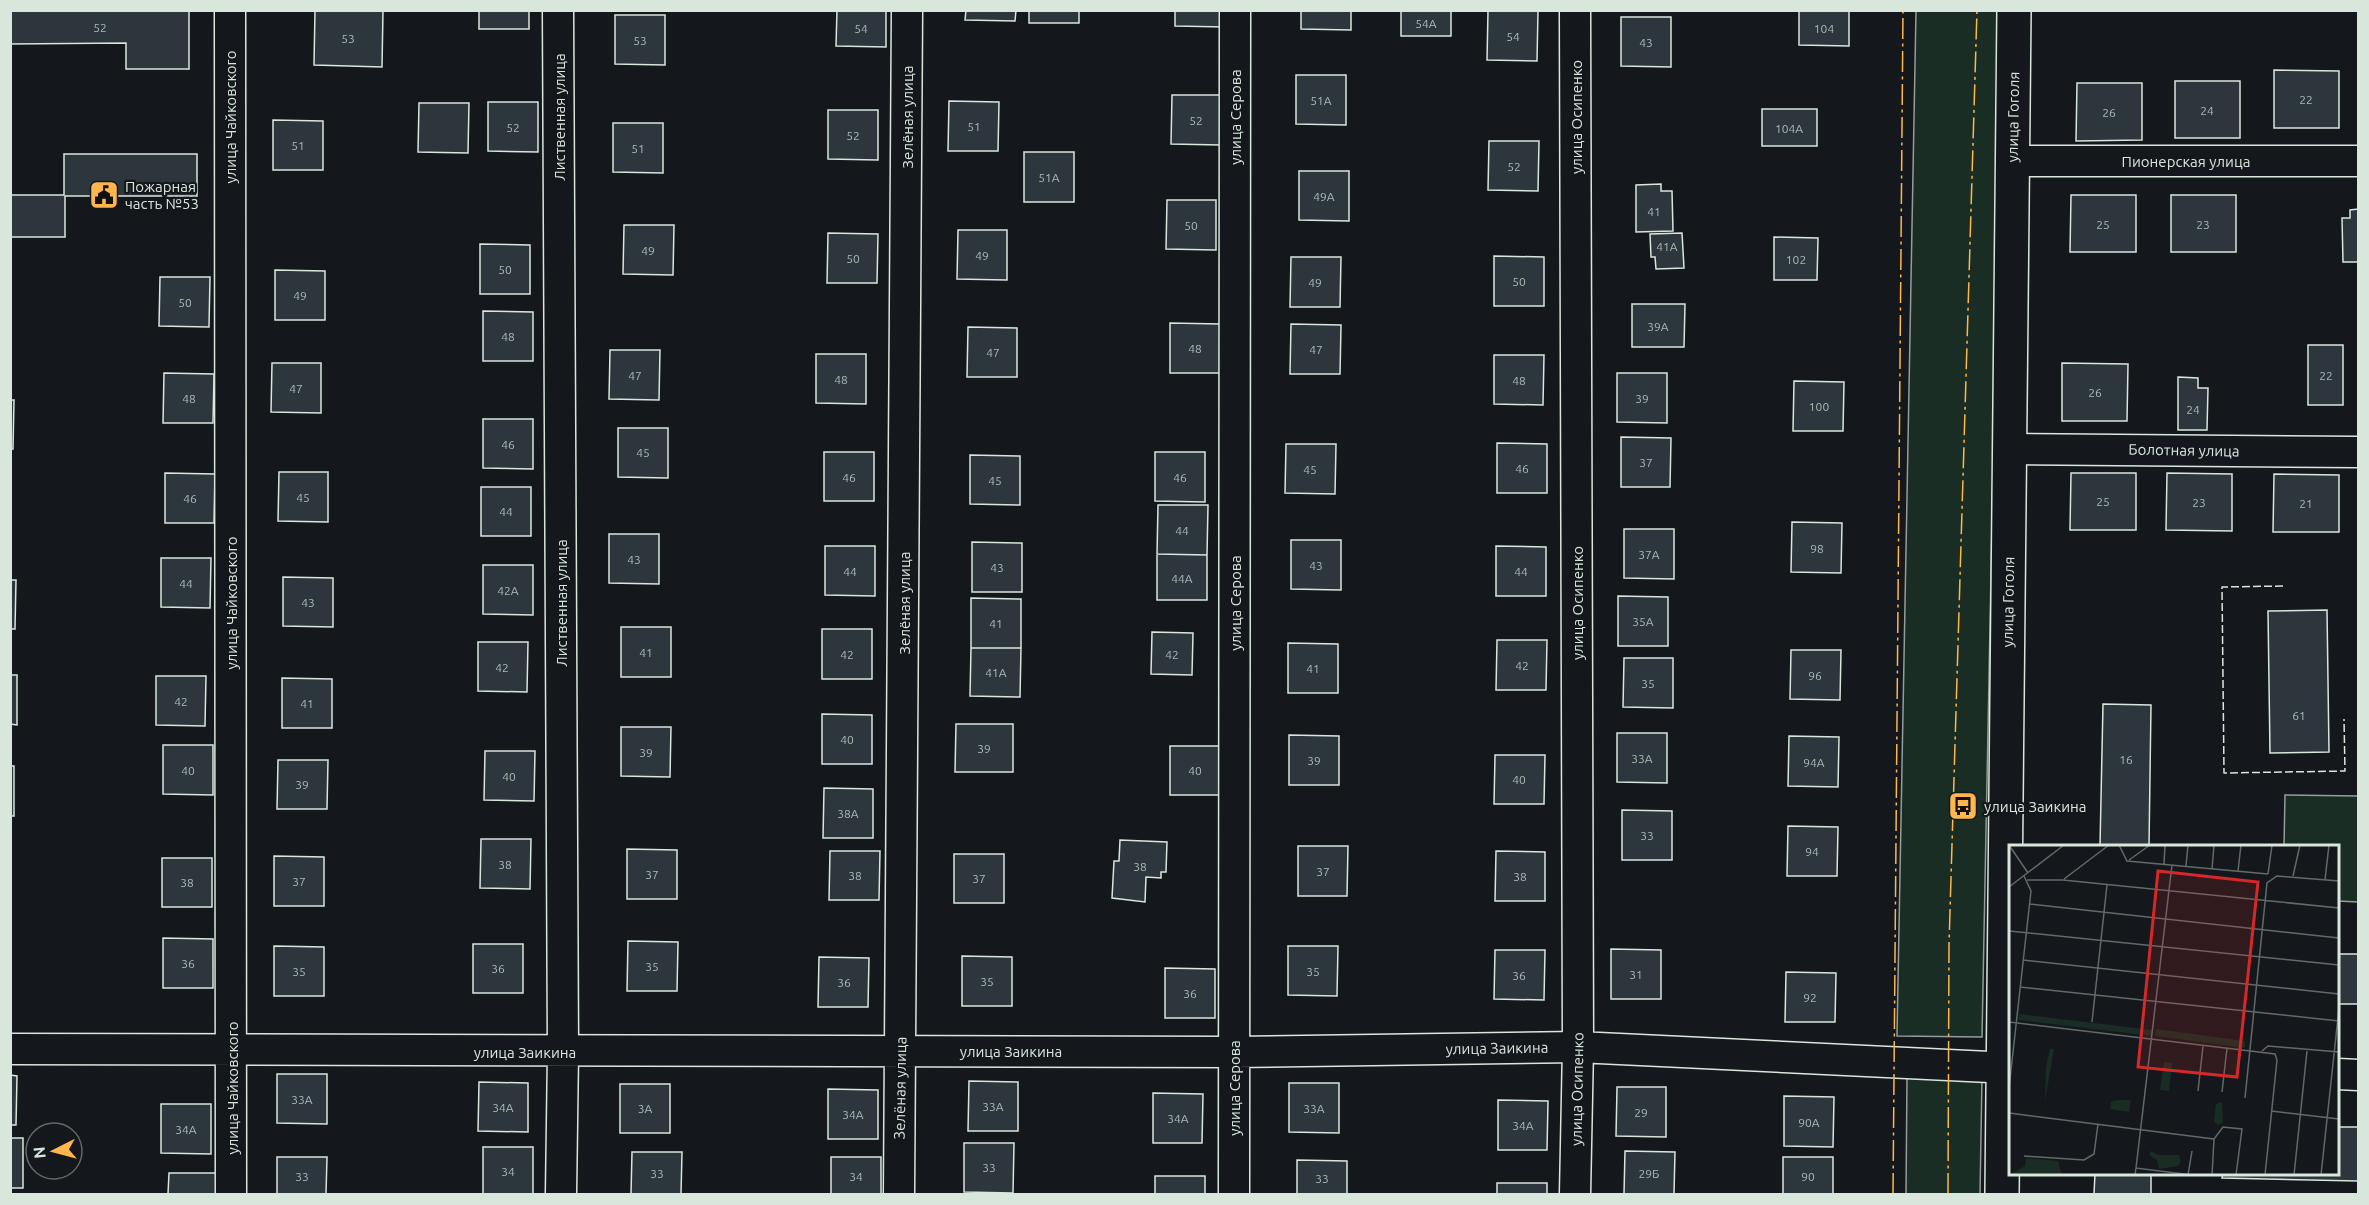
<svg xmlns="http://www.w3.org/2000/svg" width="2369" height="1205" font-family="Ubuntu,sans-serif">
<style>
.green{fill:#1a2d24;stroke:#939e99;stroke-width:1.5}
.building{fill:#2c363c;stroke:#d8e6dc;stroke-width:1.5}
.lines{fill:none;stroke-linecap:round;stroke-linejoin:round}
.minor-casing{stroke:#d8e6dc;stroke-width:33}
.major-casing{stroke:#d8e6dc;stroke-width:36}
.minor{stroke:#14181c;stroke-width:30}
.major{stroke:#14181c;stroke-width:33}
.fence{stroke:#d8e6dc;stroke-width:1.5;stroke-dasharray:8 3;stroke-linecap:butt}
.power{stroke:#ffb74d;stroke-width:1.5;stroke-dasharray:21 4.5 3 4.5;stroke-linecap:butt}
.labels{text-anchor:middle;dominant-baseline:central;stroke-width:4.5;stroke-linejoin:round;paint-order:stroke}
.number-label{font-size:12px;fill:#adbab4}
.street-label{font-size:15px;fill:#d8e6dc;stroke:#14181c}
.poi-label{font-size:15px;fill:#d8e6dc;stroke:#14181c;text-anchor:start}
.inset-road{fill:none;stroke:#626a69;stroke-width:1.5}
.view{fill:#d62828;fill-opacity:0.15;stroke:#d62828;stroke-width:3}
.inset-edge{fill:none;stroke:#d8e6dc;stroke-width:3}
</style>
<rect width="100%" height="100%" fill="#14181c"/>
<path class="green" d="M1916,11H2002L1982,1037L1897,1036Z
M2285,795L2358,796V902L2338,901V846H2284Z
M1907,1077L1982,1078L1980,1194H1906Z"/>
<path class="building" d="M10,10H189V69H126V43L10,44Z
M315,10H383L382,67L314,65Z
M479,10H529V29H479Z
M837,10H886V47L836,46Z
M966,10H1016L1015,21L965,20Z
M1029,10H1079V23H1029Z
M1175,10H1225V27L1175,26Z
M1301,10H1351V30L1301,29Z
M1401,10H1451V36H1401Z
M1799,10H1849V46L1799,45Z
M1488,11H1538L1537,61L1487,60Z
M615,15H665V65L615,64Z
M1621,17H1671V67L1621,66Z
M2274,70L2339,71V128H2274Z
M1296,75H1346V125L1296,124Z
M2175,81H2240V138H2175Z
M2077,83H2142V140L2076,141Z
M1172,95H1221V145L1171,144Z
M949,101L999,102L998,151H948Z
M488,102H538V152L488,151Z
M419,103H469L468,153L418,152Z
M1762,109H1817V146H1762Z
M828,110H878V160L828,159Z
M273,120L323,121V170H273Z
M613,123H663V173L613,172Z
M1489,141H1539L1538,191L1488,190Z
M1024,152H1074V202H1024Z
M64,154H197V196H65V237H10V195H64Z
M1299,171H1349V221L1299,220Z
M1661,184V191H1672L1673,231L1636,232V185Z
M2071,195H2136V252H2070Z
M2171,195H2236V252H2171Z
M1167,200H1216V250L1166,249Z
M2358,209V262H2343L2342,218H2350V210Z
M624,225H674L673,275L623,274Z
M958,230H1007V280L957,279Z
M828,233L878,234L877,283H827Z
M1682,233L1684,268L1656,269L1655,257H1651L1650,234Z
M1774,237L1818,238L1817,280H1774Z
M480,244L530,245V294H480Z
M1494,256L1544,257V306H1494Z
M1291,257H1341L1340,307H1290Z
M275,270L325,271V320H275Z
M160,277H210L209,327L159,326Z
M1632,304H1685L1684,347H1632Z
M483,311L533,312V361H483Z
M1170,323L1220,324V373H1170Z
M1291,324L1341,325L1340,374H1290Z
M968,327L1017,328V377H967Z
M2308,345H2343V405H2308Z
M610,350H660L659,400L609,399Z
M816,354H866V404L816,403Z
M1494,355H1544L1543,405L1494,404Z
M272,363H321V413L271,412Z
M2062,363L2128,364L2127,421H2062Z
M164,373L214,374L213,423H163Z
M1617,373H1667V423L1617,422Z
M2178,377L2198,378V388H2208L2207,430H2178Z
M1794,381L1844,382L1843,431H1793Z
M10,400H14L13,449H10Z
M483,419H533V469L483,468Z
M618,428H668V478L618,477Z
M1621,437L1671,438L1670,487H1621Z
M1497,443L1547,444V493H1497Z
M1286,444H1336L1335,494L1285,493Z
M824,452H874V501H824Z
M1155,452H1205V502L1155,501Z
M970,455L1020,456V505L970,504Z
M279,472H328V522L278,521Z
M165,473L215,474L214,523H165Z
M2071,473H2136V530H2070Z
M2167,473L2232,474V531L2166,530Z
M2274,474L2339,475V532H2273Z
M481,487H531V536H481Z
M1158,505H1208L1207,555L1157,554Z
M1792,522L1842,523L1841,573L1791,572Z
M1624,529H1674V579L1624,578Z
M609,534H659V584L609,583Z
M1291,540H1341V590L1291,589Z
M972,542L1022,543V592H972Z
M825,546H875V596L825,595Z
M1496,546L1546,547V596H1496Z
M1157,554L1207,555V600H1157Z
M161,558H211L210,608L161,607Z
M483,565H533V615L483,614Z
M283,577L333,578V627L283,626Z
M10,580H16L15,629H10Z
M1618,596L1668,597V646H1618Z
M971,598L1021,599V648H971Z
M2327,610L2329,752L2270,753L2268,611Z
M621,627H671V677H621Z
M822,629H872V679H822Z
M1152,632L1193,633L1192,675L1151,674Z
M1497,640H1547L1546,690H1496Z
M478,642H528L527,692L478,691Z
M1288,643L1338,644V693H1288Z
M971,648H1021L1020,697L970,696Z
M1791,650H1841L1840,700L1790,699Z
M1624,658H1673V708L1623,707Z
M10,675H17V725L10,724Z
M156,676H206L205,726L156,725Z
M282,678L332,679V728H282Z
M2103,704L2151,705L2149,846H2100Z
M822,714L872,715V764H822Z
M956,724H1013V772H955Z
M621,727H671L670,777L621,776Z
M1617,733H1667V783L1617,782Z
M1289,735L1339,736V785H1289Z
M1789,736L1839,737L1838,787L1788,786Z
M163,745H213V795L163,794Z
M1170,746H1220V795H1170Z
M485,751H535L534,801L484,800Z
M1495,755H1545L1544,804H1494Z
M278,760H328L327,809H277Z
M10,766H14V816H10Z
M824,788L873,789V838H823Z
M1622,810L1672,811V860H1622Z
M1788,826L1838,827L1837,876H1787Z
M481,839H531L530,889L480,888Z
M1120,840L1167,842L1166,872H1161V878L1146,877L1145,902L1112,898L1114,861H1119Z
M1298,846H1348L1347,896H1298Z
M627,849L677,850V899H627Z
M830,851H880L879,900H829Z
M1496,851L1545,852V901H1495Z
M954,854H1004V903H954Z
M274,856L324,857V906H274Z
M162,858H212V907H162Z
M163,938L213,939V988H163Z
M628,941L678,942L677,991H627Z
M473,944H523V993H473Z
M274,946L324,947V996H274Z
M1288,946H1338L1337,996L1288,995Z
M1611,949L1661,950V999H1611Z
M1495,950H1545L1544,1000L1494,999Z
M2338,954H2358V1004H2338Z
M962,956L1012,957V1006H962Z
M819,957L869,958L868,1007H818Z
M1165,968L1215,969V1018H1165Z
M1786,972L1836,973L1835,1022H1785Z
M277,1074H327V1124L277,1123Z
M10,1075L17,1076L16,1125H10Z
M969,1081L1018,1082V1131H968Z
M479,1082L528,1083V1132L478,1131Z
M1289,1083H1339V1133L1289,1132Z
M620,1084H670V1133H620Z
M1617,1087H1666V1137L1616,1136Z
M828,1089L878,1090V1139H828Z
M1153,1093L1203,1094L1202,1143H1153Z
M1784,1096L1834,1097L1833,1147L1784,1146Z
M1498,1100L1548,1101L1547,1150H1498Z
M161,1104H211V1154L161,1153Z
M2338,1127H2358V1181L2222,1178L2223,1174H2338Z
M10,1138H23V1188H10Z
M964,1143H1014L1013,1193L964,1192Z
M483,1147H533V1194H483Z
M1625,1151L1675,1152L1674,1194H1624Z
M632,1152H682L681,1194H631Z
M277,1157H327L326,1194H277Z
M831,1157H881V1194H831Z
M1783,1157H1833V1194H1783Z
M1297,1160L1347,1161V1194H1297Z
M169,1173H219L218,1194H168Z
M2095,1174H2151V1194H2094Z
M1155,1176H1205V1194H1155Z
M1497,1183H1547V1194H1497Z"/>
<g class="lines">
<g class="minor-casing">
<path id="minor" d="M230,10L231,1194
M558,10L563,1052L561,1194
M2013,161H2358
M2010,449L2358,452
M10,1049L1234,1052L1578,1047L2010,1068
M2338,1074L2358,1075
M899,1194L907,10
M1234,1194L1235,10
M1575,1194L1578,1047L1575,10"/>
</g>
<g class="major-casing">
<path id="major" d="M2002,1194L2014,10"/>
</g>
<use href="#minor" class="minor"/>
<use href="#major" class="major"/>
<path class="fence" d="M2283,586L2222,587L2224,773L2345,771L2344,719"/>
<path class="power" d="M1893,1194L1903,10
M1948,1194L1949,945L1977,10"/>
</g>
<defs>
<g id="civic-square" transform="scale(1.5)"><rect x="-9" y="-9" width="18" height="18" rx="4" fill="#ffb74d" stroke="#14181c"/><path d="M-.6-6.5H3V-4.5H.6V-3L4-1V1h2V6H-6V1h2V-1L-.6-3ZM-1.2 2.5V6h2.4V2.5Z" fill="#111"/></g>
<g id="bus-square" transform="scale(1.5)"><rect x="-9" y="-9" width="18" height="18" rx="4" fill="#ffb74d" stroke="#14181c"/><path d="M-5-6H5V4H4V6H2V4H-2V6H-4V4H-5ZM-3.5-4V0h7V-4ZM-3.5 1.2v1.5H-2V1.2ZM2 1.2v1.5H3.5V1.2Z" fill="#111"/></g>
</defs>
<g fill-rule="evenodd">
<use href="#civic-square" x="104" y="195"/>
<use href="#bus-square" x="1963" y="806"/>
</g>
<g class="labels">
<g class="number-label">
<text x="1426" y="23">54А</text>
<text x="100" y="27">52</text>
<text x="861" y="28">54</text>
<text x="1824" y="28">104</text>
<text x="1513" y="36">54</text>
<text x="348" y="38">53</text>
<text x="640" y="40">53</text>
<text x="1646" y="42">43</text>
<text x="2306" y="99">22</text>
<text x="1321" y="100">51А</text>
<text x="2207" y="110">24</text>
<text x="2109" y="112">26</text>
<text x="1196" y="120">52</text>
<text x="974" y="126">51</text>
<text x="513" y="127">52</text>
<text x="1789" y="128">104А</text>
<text x="853" y="135">52</text>
<text x="298" y="145">51</text>
<text x="638" y="148">51</text>
<text x="1514" y="166">52</text>
<text x="1049" y="177">51А</text>
<text x="1324" y="196">49А</text>
<text x="1654" y="211">41</text>
<text x="2103" y="224">25</text>
<text x="2203" y="224">23</text>
<text x="1191" y="225">50</text>
<text x="1667" y="246">41А</text>
<text x="648" y="250">49</text>
<text x="982" y="255">49</text>
<text x="853" y="258">50</text>
<text x="1796" y="259">102</text>
<text x="505" y="269">50</text>
<text x="1519" y="281">50</text>
<text x="1315" y="282">49</text>
<text x="300" y="295">49</text>
<text x="185" y="302">50</text>
<text x="1658" y="326">39А</text>
<text x="508" y="336">48</text>
<text x="1195" y="348">48</text>
<text x="1316" y="349">47</text>
<text x="993" y="352">47</text>
<text x="635" y="375">47</text>
<text x="2326" y="375">22</text>
<text x="841" y="379">48</text>
<text x="1519" y="380">48</text>
<text x="296" y="388">47</text>
<text x="2095" y="392">26</text>
<text x="189" y="398">48</text>
<text x="1642" y="398">39</text>
<text x="1819" y="406">100</text>
<text x="2193" y="409">24</text>
<text x="508" y="444">46</text>
<text x="643" y="452">45</text>
<text x="1646" y="462">37</text>
<text x="1522" y="468">46</text>
<text x="1310" y="469">45</text>
<text x="849" y="477">46</text>
<text x="1180" y="477">46</text>
<text x="995" y="480">45</text>
<text x="303" y="497">45</text>
<text x="190" y="498">46</text>
<text x="2103" y="501">25</text>
<text x="2199" y="502">23</text>
<text x="2306" y="503">21</text>
<text x="506" y="511">44</text>
<text x="1182" y="530">44</text>
<text x="1817" y="548">98</text>
<text x="1649" y="554">37А</text>
<text x="634" y="559">43</text>
<text x="1316" y="565">43</text>
<text x="997" y="567">43</text>
<text x="850" y="571">44</text>
<text x="1521" y="571">44</text>
<text x="1182" y="578">44А</text>
<text x="186" y="583">44</text>
<text x="508" y="590">42А</text>
<text x="308" y="602">43</text>
<text x="1643" y="621">35А</text>
<text x="996" y="623">41</text>
<text x="646" y="652">41</text>
<text x="847" y="654">42</text>
<text x="1172" y="654">42</text>
<text x="1522" y="665">42</text>
<text x="502" y="667">42</text>
<text x="1313" y="668">41</text>
<text x="996" y="672">41А</text>
<text x="1815" y="675">96</text>
<text x="1648" y="683">35</text>
<text x="181" y="701">42</text>
<text x="307" y="703">41</text>
<text x="2299" y="715">61</text>
<text x="847" y="739">40</text>
<text x="984" y="748">39</text>
<text x="646" y="752">39</text>
<text x="1642" y="758">33А</text>
<text x="2126" y="759">16</text>
<text x="1314" y="760">39</text>
<text x="1814" y="762">94А</text>
<text x="188" y="770">40</text>
<text x="1195" y="770">40</text>
<text x="509" y="776">40</text>
<text x="1519" y="779">40</text>
<text x="302" y="784">39</text>
<text x="848" y="813">38А</text>
<text x="1647" y="835">33</text>
<text x="1812" y="851">94</text>
<text x="505" y="864">38</text>
<text x="1140" y="866">38</text>
<text x="1323" y="871">37</text>
<text x="652" y="874">37</text>
<text x="855" y="875">38</text>
<text x="1520" y="876">38</text>
<text x="979" y="878">37</text>
<text x="299" y="881">37</text>
<text x="187" y="882">38</text>
<text x="188" y="963">36</text>
<text x="652" y="966">35</text>
<text x="498" y="968">36</text>
<text x="299" y="971">35</text>
<text x="1313" y="971">35</text>
<text x="1636" y="974">31</text>
<text x="1519" y="975">36</text>
<text x="987" y="981">35</text>
<text x="844" y="982">36</text>
<text x="1190" y="993">36</text>
<text x="1810" y="997">92</text>
<text x="302" y="1099">33А</text>
<text x="993" y="1106">33А</text>
<text x="503" y="1107">34А</text>
<text x="645" y="1108">3А</text>
<text x="1314" y="1108">33А</text>
<text x="1641" y="1112">29</text>
<text x="853" y="1114">34А</text>
<text x="1178" y="1118">34А</text>
<text x="1809" y="1122">90А</text>
<text x="1523" y="1125">34А</text>
<text x="186" y="1129">34А</text>
<text x="989" y="1167">33</text>
<text x="508" y="1171">34</text>
<text x="657" y="1173">33</text>
<text x="1649" y="1173">29Б</text>
<text x="302" y="1176">33</text>
<text x="856" y="1176">34</text>
<text x="1808" y="1176">90</text>
<text x="1322" y="1178">33</text>
</g>
<g class="street-label">
<text transform="translate(230 117) rotate(-90)">улица Чайковского</text>
<text transform="translate(559 117) rotate(-90)">Лиственная улица</text>
<text transform="translate(907 117) rotate(-90)">Зелёная улица</text>
<text transform="translate(1235 117) rotate(-90)">улица Серова</text>
<text transform="translate(1576 117) rotate(-90)">улица Осипенко</text>
<text transform="translate(2013 117) rotate(-89)">улица Гоголя</text>
<text x="2186" y="161">Пионерская улица</text>
<text transform="translate(2184 450) rotate(1)">Болотная улица</text>
<text transform="translate(2008 602) rotate(-89)">улица Гоголя</text>
<text transform="translate(231 603) rotate(-90)">улица Чайковского</text>
<text transform="translate(561 603) rotate(-90)">Лиственная улица</text>
<text transform="translate(904 603) rotate(-90)">Зелёная улица</text>
<text transform="translate(1235 603) rotate(-90)">улица Серова</text>
<text transform="translate(1577 603) rotate(-90)">улица Осипенко</text>
<text transform="translate(1497 1048) rotate(-1)">улица Заикина</text>
<text x="1011" y="1051">улица Заикина</text>
<text x="525" y="1052">улица Заикина</text>
<text transform="translate(232 1088) rotate(-90)">улица Чайковского</text>
<text transform="translate(900 1088) rotate(-89)">Зелёная улица</text>
<text transform="translate(1234 1088) rotate(-90)">улица Серова</text>
<text transform="translate(1577 1089) rotate(-89)">улица Осипенко</text>
</g>
<g class="poi-label">
<text x="125" y="186">Пожарная<tspan x="125" dy="17">часть №53</tspan></text>
<text x="1984" y="806">улица Заикина</text>
</g>
</g>
<g transform="translate(2009 845)">
<rect width="330" height="330" fill="#14181c"/>
<path d="M10,169L143,185V191L10,175ZM147,184L236,196V203L146,191ZM41,204H45L36,256L37,222ZM155,217L163,218L160,246L151,245ZM108,255H122L120,267L101,264L102,257ZM213,257L214,277L209,280L205,276L207,259ZM142,306L149,310H170L172,316L169,321L150,324L148,315L140,310ZM17,313L49,316L53,330H0L16,321Z" fill="#1a2d24"/>
<path class="inset-road" d="M0,0L19,28M110,0L118,16L259,29M120,15L141,0M155,19L156,0M177,21L179,0M203,24L205,0M229,26L232,0M259,29L263,0M284,31L291,0M55,34L100,0M18,35H54L330,63M316,35L320,0M0,42L55,0M20,59L330,93M0,86L330,120M14,115L330,149M11,142L330,176M0,177L266,209L268,215L256,330M83,177L98,40M253,206L259,201L330,207M0,243L22,46L15,31M189,246L194,201M213,247L218,203M236,253L258,38L268,31L330,36M262,266L330,274M0,268L205,294M15,311L75,315L85,309L89,279M127,323L163,20M126,330L127,323L183,330M179,330L183,306M203,330L205,294L214,282L233,284L227,330M285,330L298,206M312,330L330,163"/>
<path class="view" d="M149,26L249,37L228,232L129,222Z"/>
<rect width="330" height="330" class="inset-edge"/>
</g>
<rect width="2369" height="1205" fill="none" stroke="#d8e6dc" stroke-width="24"/>
<g transform="translate(54 1151) rotate(264)"><circle r="28" fill="#14181c" stroke="#626a69" stroke-width="1.5"/>
<path d="M0-4.5L10 22L0 15L-10 22Z" fill="#ffb74d"/>
<text y="-9" font-size="16" font-weight="bold" text-anchor="middle" fill="#d8e6dc">N</text>
</g>
</svg>
